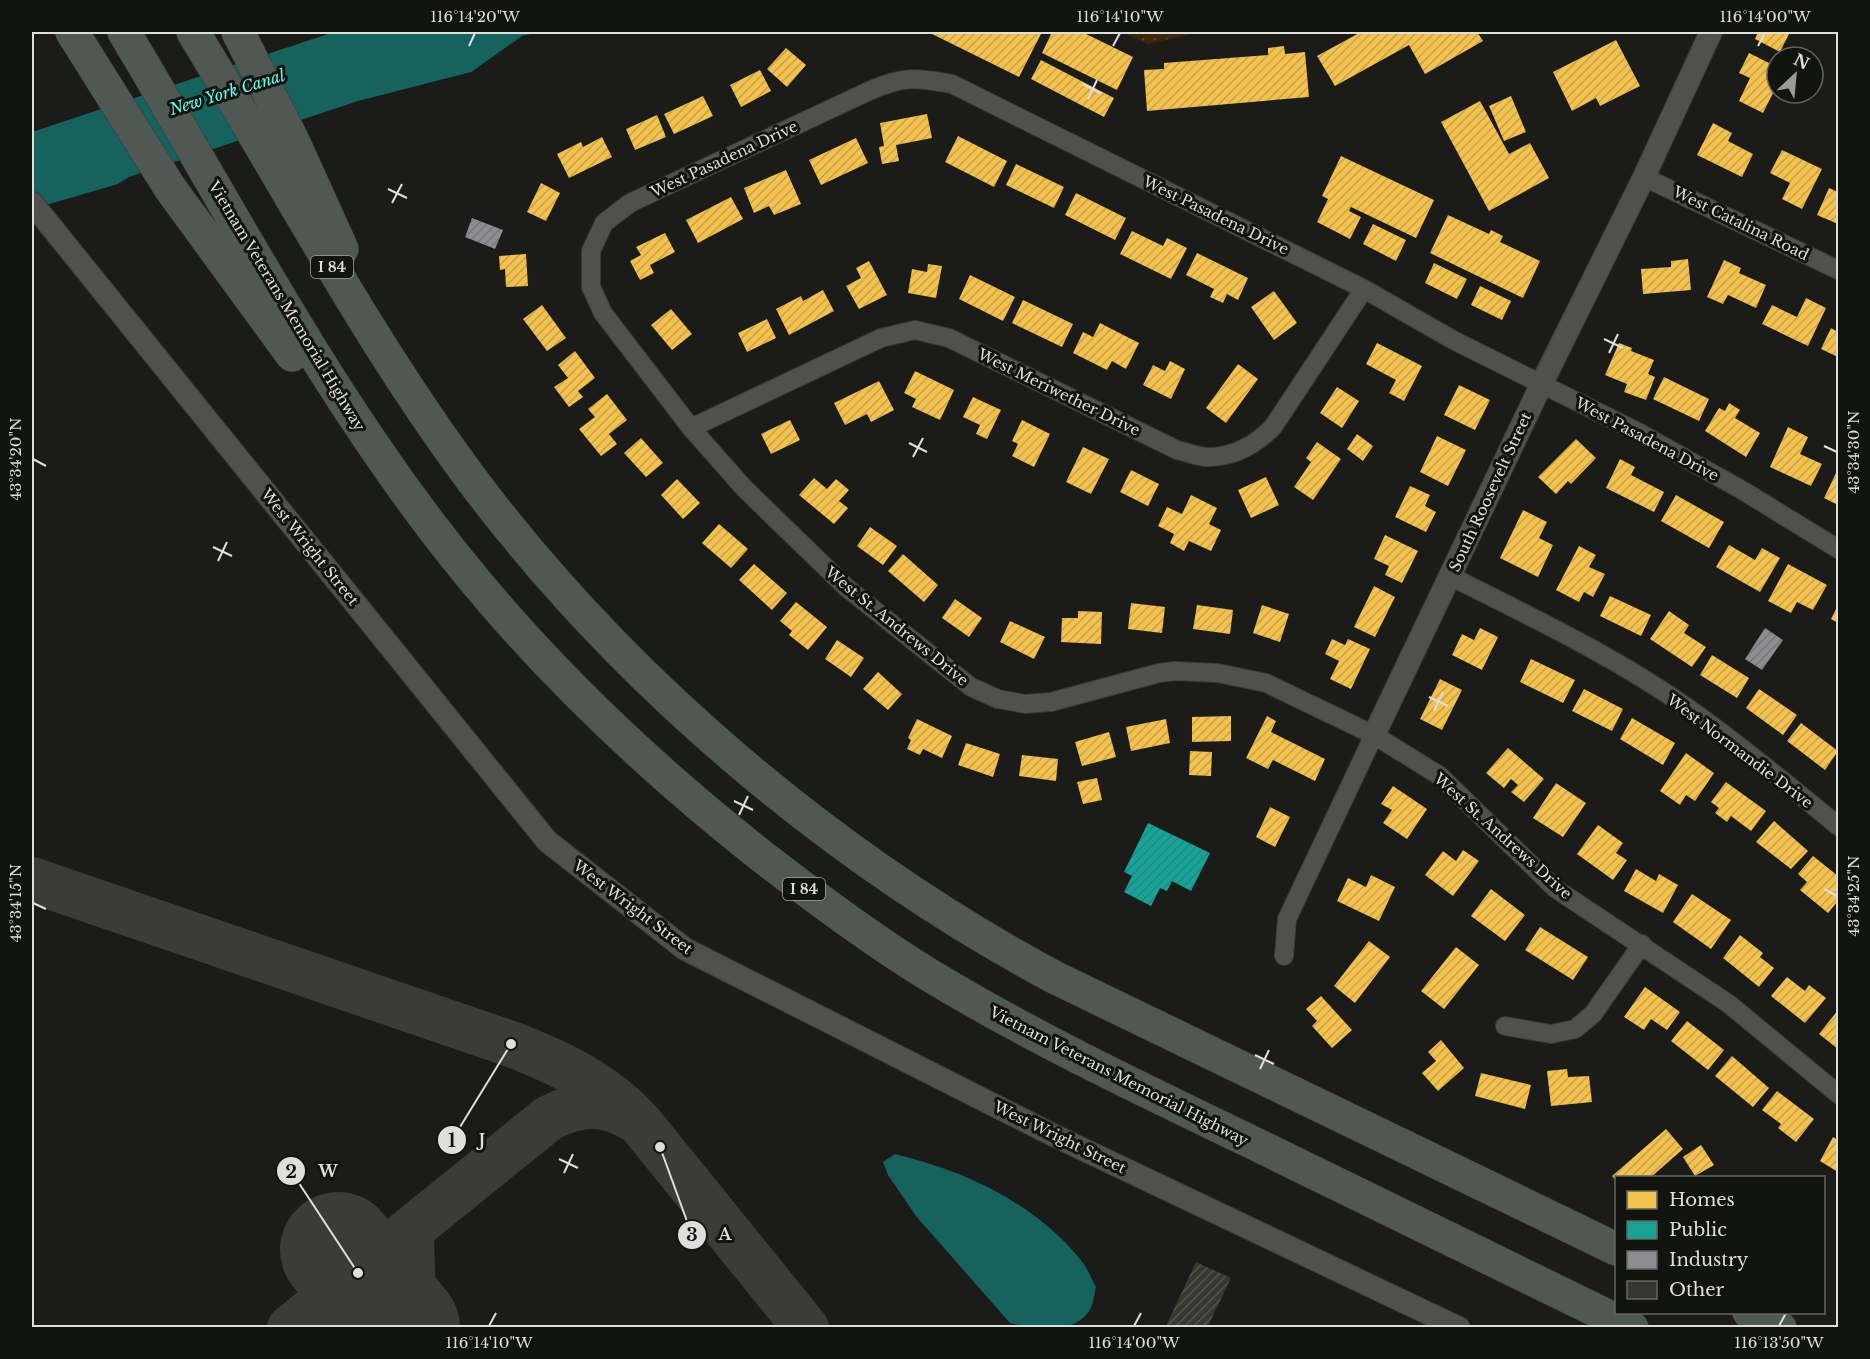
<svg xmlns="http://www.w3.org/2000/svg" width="1870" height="1359" font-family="'Libre Baskerville',serif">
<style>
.grass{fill:url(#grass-dots)}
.water{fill:#16635d}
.homes{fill:url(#homes-hatch)}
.public{fill:url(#public-hatch)}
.industry{fill:url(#industry-hatch)}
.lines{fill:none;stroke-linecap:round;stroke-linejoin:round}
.taxiway{stroke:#3b3c3a;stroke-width:46}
.runway{stroke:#3b3c3a;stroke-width:116}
.building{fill:url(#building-hatch)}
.minor-casing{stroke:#383938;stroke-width:20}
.tertiary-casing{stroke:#383938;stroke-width:24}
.motorway-casing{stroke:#383938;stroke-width:34}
.minor{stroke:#50514f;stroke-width:18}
.tertiary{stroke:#50514f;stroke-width:22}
.motorway{stroke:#4f5852;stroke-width:33}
.ticks{fill:none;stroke:#dedfdc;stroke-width:2}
.labels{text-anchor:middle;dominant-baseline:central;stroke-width:6;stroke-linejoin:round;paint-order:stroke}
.shield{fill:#121410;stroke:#a1a29f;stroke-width:1.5}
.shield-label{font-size:14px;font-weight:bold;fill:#dedfdc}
.street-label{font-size:15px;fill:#dedfdc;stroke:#121410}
.water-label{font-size:16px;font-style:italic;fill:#67f9ec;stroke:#121410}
.leader{fill:none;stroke:#dedfdc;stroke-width:2}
.callout-dot{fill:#dedfdc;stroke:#121410;stroke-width:2}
.mark-label{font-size:18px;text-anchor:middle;font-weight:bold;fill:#111}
.callout-label{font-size:16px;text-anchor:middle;font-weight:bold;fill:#dedfdc;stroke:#121410;stroke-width:6;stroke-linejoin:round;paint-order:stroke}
.neatline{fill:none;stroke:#dedfdc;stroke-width:2}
.ticks-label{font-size:15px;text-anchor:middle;fill:#dedfdc}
</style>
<defs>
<pattern id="grass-dots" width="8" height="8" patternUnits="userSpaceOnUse" patternTransform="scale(1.5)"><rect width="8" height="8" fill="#3f2506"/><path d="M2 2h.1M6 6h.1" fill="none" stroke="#5a442a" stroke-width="1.8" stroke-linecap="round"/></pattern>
<pattern id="homes-hatch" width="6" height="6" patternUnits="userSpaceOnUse" patternTransform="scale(1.5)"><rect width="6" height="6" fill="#f2c14e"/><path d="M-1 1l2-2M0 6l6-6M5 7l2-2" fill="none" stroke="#c6a24b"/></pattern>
<pattern id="public-hatch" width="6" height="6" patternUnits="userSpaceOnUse" patternTransform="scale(1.5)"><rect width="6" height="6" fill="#17a398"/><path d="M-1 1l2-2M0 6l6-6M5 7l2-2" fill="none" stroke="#24867e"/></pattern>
<pattern id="industry-hatch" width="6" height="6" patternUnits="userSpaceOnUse" patternTransform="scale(1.5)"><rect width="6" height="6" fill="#8d8d92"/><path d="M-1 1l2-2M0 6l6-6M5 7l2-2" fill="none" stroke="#77777a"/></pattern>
<pattern id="building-hatch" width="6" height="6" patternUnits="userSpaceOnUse" patternTransform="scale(1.5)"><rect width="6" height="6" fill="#383831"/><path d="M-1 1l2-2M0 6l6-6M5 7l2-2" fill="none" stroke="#54544e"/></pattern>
</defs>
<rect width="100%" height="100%" fill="#1b1c1a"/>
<path class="grass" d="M1122,32H1199L1148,44Z"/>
<path class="water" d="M334,32H539L522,36L471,72L358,101L129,177L118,184L32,209V132Z
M895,1154C965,1171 1033,1202 1080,1259C1087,1267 1091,1278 1096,1287C1094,1295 1093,1308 1087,1314C1069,1335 1033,1329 1010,1323L916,1216L888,1175L883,1162Z"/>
<path class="homes" d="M928,32H1042L1019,77Z
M1052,32H1082L1133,57L1117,90L1042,53Z
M1361,32H1477L1483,41L1425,74L1409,45L1335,86L1317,56Z
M1758,32H1790L1780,52L1755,39Z
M1616,40L1640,86L1600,106L1596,98L1572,111L1553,72Z
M1284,46L1285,54L1305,52L1309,97L1147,111L1144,70L1164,69V63L1268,55V48Z
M786,48L806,65L787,87L767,69Z
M1749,53L1777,67V85L1763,113L1739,101L1750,78L1739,73Z
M1041,60L1114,98L1104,117L1031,79Z
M760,70L771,91L741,107L730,85Z
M703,96L713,116L674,134L664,114Z
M1511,96L1526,132L1504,141L1489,106Z
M1480,101L1509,154L1530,143L1549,178L1489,211L1441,122Z
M927,114L932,138L896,145L899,161L882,164L879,147L884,146L880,123Z
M657,115L666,137L635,150L626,129Z
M1713,123L1732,133L1728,141L1753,154L1742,177L1697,155Z
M958,136L1007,161L994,187L945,162Z
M602,137L612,157L569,178L557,154L581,142L583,147Z
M856,138L868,163L821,185L809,160Z
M1782,150L1822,169L1802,209L1782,199L1790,183L1770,173Z
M1341,156L1434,200L1416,238L1351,207L1349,211L1361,217L1350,239L1317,222L1328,199L1322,196Z
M1016,164L1064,187L1054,208L1006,185Z
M786,170L801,204L774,215L769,206L754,213L744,188Z
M541,183L560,193L546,221L527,212Z
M1829,188L1838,192V224L1817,215Z
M1076,193L1126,218L1115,240L1065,215Z
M731,197L743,219L698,243L686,220Z
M1448,215L1489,234L1491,230L1503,236L1500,242L1540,261L1523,298L1430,253Z
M1373,224L1406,240L1396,261L1363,244Z
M1132,231L1163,246L1167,238L1187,248L1171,279L1120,254Z
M665,233L675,252L650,265L654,273L640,280L630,261L641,255L636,247Z
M1197,253L1248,278L1238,300L1227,294L1223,303L1210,297L1214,289L1186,275Z
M526,254L528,286L506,287L505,269L500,270L499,256Z
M1688,259L1691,290L1643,294L1641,269L1671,267V261Z
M1724,260L1741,268L1739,273L1766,285L1756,308L1728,295L1723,304L1707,297Z
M869,261L887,295L859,309L846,286L861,278L856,268Z
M1434,263L1467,279L1457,299L1425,283Z
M928,264L942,266L936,298L908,293L912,269L927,272Z
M970,275L1015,297L1003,321L959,299Z
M1480,286L1511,301L1502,320L1471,305Z
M823,290L834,311L789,335L776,309L801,296L803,301Z
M1274,291L1297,323L1274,340L1251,307Z
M1806,298L1826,308L1808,346L1762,324L1772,305L1797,317Z
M1023,300L1073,324L1062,347L1012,323Z
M542,305L566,338L547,351L523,319Z
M671,309L692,334L672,350L651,325Z
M767,319L776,338L747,352L738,333Z
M1100,323L1139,343L1126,369L1112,361L1107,370L1073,353L1083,332L1093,337Z
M1831,328L1838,332V357L1821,349Z
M1377,343L1422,366L1404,401L1389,393L1396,380L1366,364Z
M1619,343L1632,348L1631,351L1654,360L1648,374L1655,377L1646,400L1624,392L1627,384L1605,375Z
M575,351L595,378L578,391L583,397L569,407L554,387L568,378L558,365Z
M1170,361L1185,369L1171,399L1143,385L1153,365L1165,371Z
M1238,364L1258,379L1226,423L1206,408Z
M915,371L954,390L940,420L912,407L916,399L904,393Z
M1664,377L1709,399L1699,421L1653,399Z
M879,381L894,410L871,422L867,414L845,425L834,403Z
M1459,385L1490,400L1475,430L1444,415Z
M1337,387L1359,401L1342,428L1320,413Z
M607,394L627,420L609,434L617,444L601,456L579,429L595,417L588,409Z
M973,397L1001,410L987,439L976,434L980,425L963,417Z
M1729,403L1740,410L1735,418L1760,433L1746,457L1705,431L1719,408L1725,411Z
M790,420L800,440L771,454L761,434Z
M1022,420L1050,434L1034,467L1012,456L1018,444L1012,441Z
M1788,427L1808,437L1800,454L1822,464L1811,486L1770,467Z
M1357,434L1373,446L1363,461L1347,449Z
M1437,436L1466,450L1448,486L1420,472Z
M641,438L663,463L646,477L624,453Z
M1576,439L1596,458L1571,484L1568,481L1556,494L1538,477Z
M1317,442L1341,459L1313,500L1294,487L1311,462L1306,458Z
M1083,447L1109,459L1091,494L1066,482Z
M1620,459L1635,467L1631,475L1664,492L1654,512L1606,488Z
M1131,470L1159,484L1148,506L1120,492Z
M1836,473L1838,474V505L1824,498Z
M1266,477L1279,505L1251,518L1238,490Z
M814,478L827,489L836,479L849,490L839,501L848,508L834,524L799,495Z
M677,479L700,503L683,519L661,495Z
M1410,486L1430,495L1425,506L1436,512L1426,532L1395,517Z
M1191,495L1217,508L1209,524L1221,530L1211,551L1189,541L1184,551L1170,543L1174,534L1158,526L1167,507L1182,514Z
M1676,495L1724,522L1709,548L1661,521Z
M1523,510L1547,522L1539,538L1553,545L1538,577L1500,558Z
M719,524L748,549L731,568L702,543Z
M870,527L897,546L883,565L857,546Z
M1385,535L1418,551L1402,583L1385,575L1389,566L1374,559Z
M1729,545L1755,560L1762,548L1780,558L1760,592L1716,567Z
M1579,546L1596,555L1589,567L1605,574L1593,597L1584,592L1579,602L1556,590Z
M903,554L938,585L924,602L888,571Z
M754,564L787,593L772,610L739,580Z
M1788,564L1827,585L1813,610L1797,602L1791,613L1768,601Z
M1374,586L1395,597L1375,637L1354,627Z
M1610,596L1651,615L1641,636L1600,616Z
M955,599L982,618L969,637L942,618Z
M796,602L827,627L808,650L789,635L792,631L780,621Z
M1131,603L1165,607L1162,633L1128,629Z
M1197,605L1233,610L1230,634L1193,629Z
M1262,605L1289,614L1280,642L1253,633Z
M1838,605V623L1831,619Z
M1078,611L1102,612L1101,644L1061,642L1062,618H1078Z
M1669,611L1689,625L1684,633L1706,647L1692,667L1650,639Z
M1010,621L1045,637L1034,659L1000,642Z
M1480,628L1498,637L1482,670L1452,655L1462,634L1474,640Z
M1332,639L1345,645L1348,639L1370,649L1351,689L1330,679L1339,661L1325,654Z
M837,640L864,658L851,677L825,659Z
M1712,655L1749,678L1737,698L1700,675Z
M1531,659L1575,680L1563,703L1520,682Z
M878,672L902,694L888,710L863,689Z
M1440,679L1462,690L1442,730L1420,719Z
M1584,689L1623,709L1612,731L1572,711Z
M1759,689L1797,715L1783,735L1746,708Z
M1231,716V741L1192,742V717Z
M1267,716L1276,721L1271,732L1325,759L1315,781L1273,760L1268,769L1246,758Z
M1632,718L1675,743L1663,765L1620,739Z
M917,719L952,736L942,758L923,749L920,755L907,749L911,740L908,738Z
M1166,719L1170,743L1131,751L1126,727Z
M1801,723L1838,751L1825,770L1787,741Z
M1109,732L1116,757L1082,766L1075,742Z
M966,743L1000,754L993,777L958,765Z
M1508,748L1544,779L1524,802L1511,792L1518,785L1511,779L1504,788L1486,773Z
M1190,751L1212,752L1211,776L1189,775Z
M1686,753L1714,773L1695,801L1686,795L1680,805L1660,791Z
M1022,755L1058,759L1056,781L1019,776Z
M1097,778L1102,800L1083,804L1077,782Z
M1726,782L1766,811L1751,831L1731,816L1727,822L1715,813L1719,808L1711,802Z
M1556,783L1586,803L1563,837L1533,818Z
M1393,786L1427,809L1407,839L1383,823L1392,810L1381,804Z
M1270,807L1290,817L1275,847L1256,837Z
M1774,821L1808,851L1791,869L1756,842Z
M1598,825L1623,843L1616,853L1627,860L1613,880L1577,854Z
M1463,850L1479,861L1453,896L1425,875L1443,851L1456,861Z
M1813,856L1838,876V901L1828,913L1800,890L1807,882L1798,874Z
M1636,869L1656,881L1659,874L1678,885L1663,913L1624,891Z
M1371,875L1395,887L1379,921L1337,901L1348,878L1366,887Z
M1491,889L1525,915L1505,941L1471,916Z
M1692,894L1731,920L1711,949L1673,922Z
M1540,927L1588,957L1573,980L1525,950Z
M1740,935L1763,953L1760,957L1774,968L1759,987L1723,958Z
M1369,941L1390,957L1355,1003L1334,986Z
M1456,947L1479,965L1444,1009L1421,991Z
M1787,977L1805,991L1809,985L1826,998L1805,1023L1771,996Z
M1645,987L1680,1012L1667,1030L1651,1019L1644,1030L1624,1017Z
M1321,996L1352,1030L1332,1048L1312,1026L1317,1021L1306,1009Z
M1838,1010V1049L1819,1034Z
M1687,1021L1724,1050L1708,1070L1671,1041Z
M1441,1040L1464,1068L1438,1091L1422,1073L1436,1061L1428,1052Z
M1732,1056L1769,1088L1753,1107L1715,1076Z
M1567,1069L1568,1077L1589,1076L1592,1102L1551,1106L1547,1071Z
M1481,1073L1531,1085L1525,1109L1475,1096Z
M1777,1091L1814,1119L1796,1142L1778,1128L1781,1124L1762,1110Z
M1666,1129L1683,1149L1650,1178H1616V1181L1612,1176Z
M1833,1137L1838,1140V1172L1820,1161Z
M1701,1145L1714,1165L1695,1176L1683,1157Z"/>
<path class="public" d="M1148,823L1210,853L1191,891L1172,881L1167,891L1160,888L1151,906L1124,892L1132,876L1124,872Z"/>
<path class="industry" d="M472,218L503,230L495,249L465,237Z
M1765,628L1783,640L1762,670L1745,659Z"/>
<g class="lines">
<path class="taxiway" d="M32,880L511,1044C560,1063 605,1084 640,1123L806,1328
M290,1328L420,1222
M414,1328L411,1240L414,1228L420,1222L549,1118C579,1103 603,1101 632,1118"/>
<path class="runway" d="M338,1250L402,1328"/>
</g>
<path class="building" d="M1196,1262L1231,1278L1207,1328H1165Z"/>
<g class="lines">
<g class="minor-casing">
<path id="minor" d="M1644,177L1838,270
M691,428L881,338L915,330L949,338L1177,450C1186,452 1196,456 1205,457C1232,458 1255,445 1273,427L1364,289
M1838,549L1742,490L1638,432L1453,340L1364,289L952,84C916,77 903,76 869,91L630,203L604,223L591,251V287L603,313L691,428L744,488L847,588L971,687L998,699L1025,704L1051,702L1159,673L1175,671L1218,673L1266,683L1374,735L1440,776L1556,889L1729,1004L1838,1094
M1450,576C1531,617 1614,656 1688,708C1740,745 1790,786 1838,826
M1284,956L1287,919L1374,735
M1505,1026L1551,1034L1575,1029L1593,1014L1642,944"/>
</g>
<g class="tertiary-casing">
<path id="tertiary" d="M32,203L547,841L685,949L1053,1135L1459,1328
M1374,735L1542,383L1644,177L1711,32"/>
</g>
<g class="motorway-casing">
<path id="motorway" d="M72,32L170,188L292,355
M124,32C231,210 327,397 458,560C546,670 649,767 759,854C813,896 868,937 926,973C1028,1035 1137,1087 1245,1139C1374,1202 1503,1265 1632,1328
M193,32C285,182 367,339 472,480C624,682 832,858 1054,977L1616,1249
M238,32L294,143L342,249
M1749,1312L1780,1328"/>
</g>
<use href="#minor" class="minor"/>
<use href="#tertiary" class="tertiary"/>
<use href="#motorway" class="motorway"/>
</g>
<path class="ticks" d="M469,46L475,33M1113,46L1120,33M1758,46L1765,33M1083,84L1102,94M1088,99L1097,80M388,189L407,198M392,203L402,184M1604,339L1623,348M1609,353L1618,334M909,443L927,452M1824,446L1837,452M913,457L923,438M33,459L46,466M213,547L232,556M218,561L227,542M1429,697L1448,706M1434,711L1443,692M734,801L753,810M739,815L748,796M1824,889L1837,896M33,903L46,909M1255,1055L1274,1064M1260,1069L1269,1050M559,1159L578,1168M564,1173L573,1154M489,1326L496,1313M1134,1326L1141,1313M1779,1326L1786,1313"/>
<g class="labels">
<g class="shield">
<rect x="311" y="256" width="42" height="22" rx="4.5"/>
<rect x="783" y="878" width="42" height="22" rx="4.5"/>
</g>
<g class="shield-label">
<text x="332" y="267">I 84</text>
<text x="804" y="889">I 84</text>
</g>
<g class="street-label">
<text transform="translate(724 159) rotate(-25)">West Pasadena Drive</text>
<text transform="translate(1216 215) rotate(26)">West Pasadena Drive</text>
<text transform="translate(1741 223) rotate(26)">West Catalina Road</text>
<text transform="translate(287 306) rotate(59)">Vietnam Veterans Memorial Highway</text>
<text transform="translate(1059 392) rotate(26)">West Meriwether Drive</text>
<text transform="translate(1647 439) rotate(28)">West Pasadena Drive</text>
<text transform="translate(1490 492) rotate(-65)">South Roosevelt Street</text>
<text transform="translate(310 547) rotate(51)">West Wright Street</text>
<text transform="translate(897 626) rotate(39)">West St. Andrews Drive</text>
<text transform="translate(1740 751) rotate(37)">West Normandie Drive</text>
<text transform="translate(1503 836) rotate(42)">West St. Andrews Drive</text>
<text transform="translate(633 907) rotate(37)">West Wright Street</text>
<text transform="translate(1119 1076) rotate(27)">Vietnam Veterans Memorial Highway</text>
<text transform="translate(1060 1137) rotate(26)">West Wright Street</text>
</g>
<g class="water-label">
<text transform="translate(227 92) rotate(-17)">New York Canal</text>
</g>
</g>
<path class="leader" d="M511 1044L452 1140M358 1273L291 1171M660 1147L692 1235"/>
<g class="callout-dot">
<circle cx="511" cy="1044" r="6"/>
<circle cx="358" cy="1273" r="6"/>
<circle cx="660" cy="1147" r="6"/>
<circle cx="452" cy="1140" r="15"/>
<circle cx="291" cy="1171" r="15"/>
<circle cx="692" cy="1235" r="15"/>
</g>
<g class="mark-label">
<text x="452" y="1147">1</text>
<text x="291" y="1178">2</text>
<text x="692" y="1241">3</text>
</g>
<g class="callout-label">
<text x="482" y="1146">J</text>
<text x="328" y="1177">W</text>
<text x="725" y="1240">A</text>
</g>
<rect width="1870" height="1359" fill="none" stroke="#121410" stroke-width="66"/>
<rect x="1615" y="1176" width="210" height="138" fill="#121410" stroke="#646562" stroke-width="1.5"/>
<rect x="1627" y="1191" width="30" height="18" fill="#f2c14e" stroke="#646562" stroke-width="1.5"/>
<text x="1669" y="1206" font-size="18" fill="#dedfdc">Homes</text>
<rect x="1627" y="1221" width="30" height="18" fill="#17a398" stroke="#646562" stroke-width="1.5"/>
<text x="1669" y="1236" font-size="18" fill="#dedfdc">Public</text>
<rect x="1627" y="1251" width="30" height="18" fill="#8d8d92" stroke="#646562" stroke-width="1.5"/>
<text x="1669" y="1266" font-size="18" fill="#dedfdc">Industry</text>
<rect x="1627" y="1281" width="30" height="18" fill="#383831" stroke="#646562" stroke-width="1.5"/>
<text x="1669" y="1296" font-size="18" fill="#dedfdc">Other</text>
<g transform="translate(1795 75) rotate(26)"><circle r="28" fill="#121410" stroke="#646562" stroke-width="1.5"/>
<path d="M0-4.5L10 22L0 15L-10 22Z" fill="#9a9b98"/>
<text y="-9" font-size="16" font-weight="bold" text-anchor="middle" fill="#dedfdc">N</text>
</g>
<rect x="33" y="33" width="1804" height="1293" class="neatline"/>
<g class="ticks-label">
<text x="475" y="22">116°14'20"W</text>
<text x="1120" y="22">116°14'10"W</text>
<text x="1765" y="22">116°14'00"W</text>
<text transform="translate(1854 452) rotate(-90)" y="5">43°34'30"N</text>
<text transform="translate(16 459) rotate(-90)" y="5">43°34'20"N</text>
<text transform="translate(1854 896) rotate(-90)" y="5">43°34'25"N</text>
<text transform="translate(16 903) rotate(-90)" y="5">43°34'15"N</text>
<text x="489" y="1348">116°14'10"W</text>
<text x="1134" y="1348">116°14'00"W</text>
<text x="1779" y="1348">116°13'50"W</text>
</g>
</svg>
